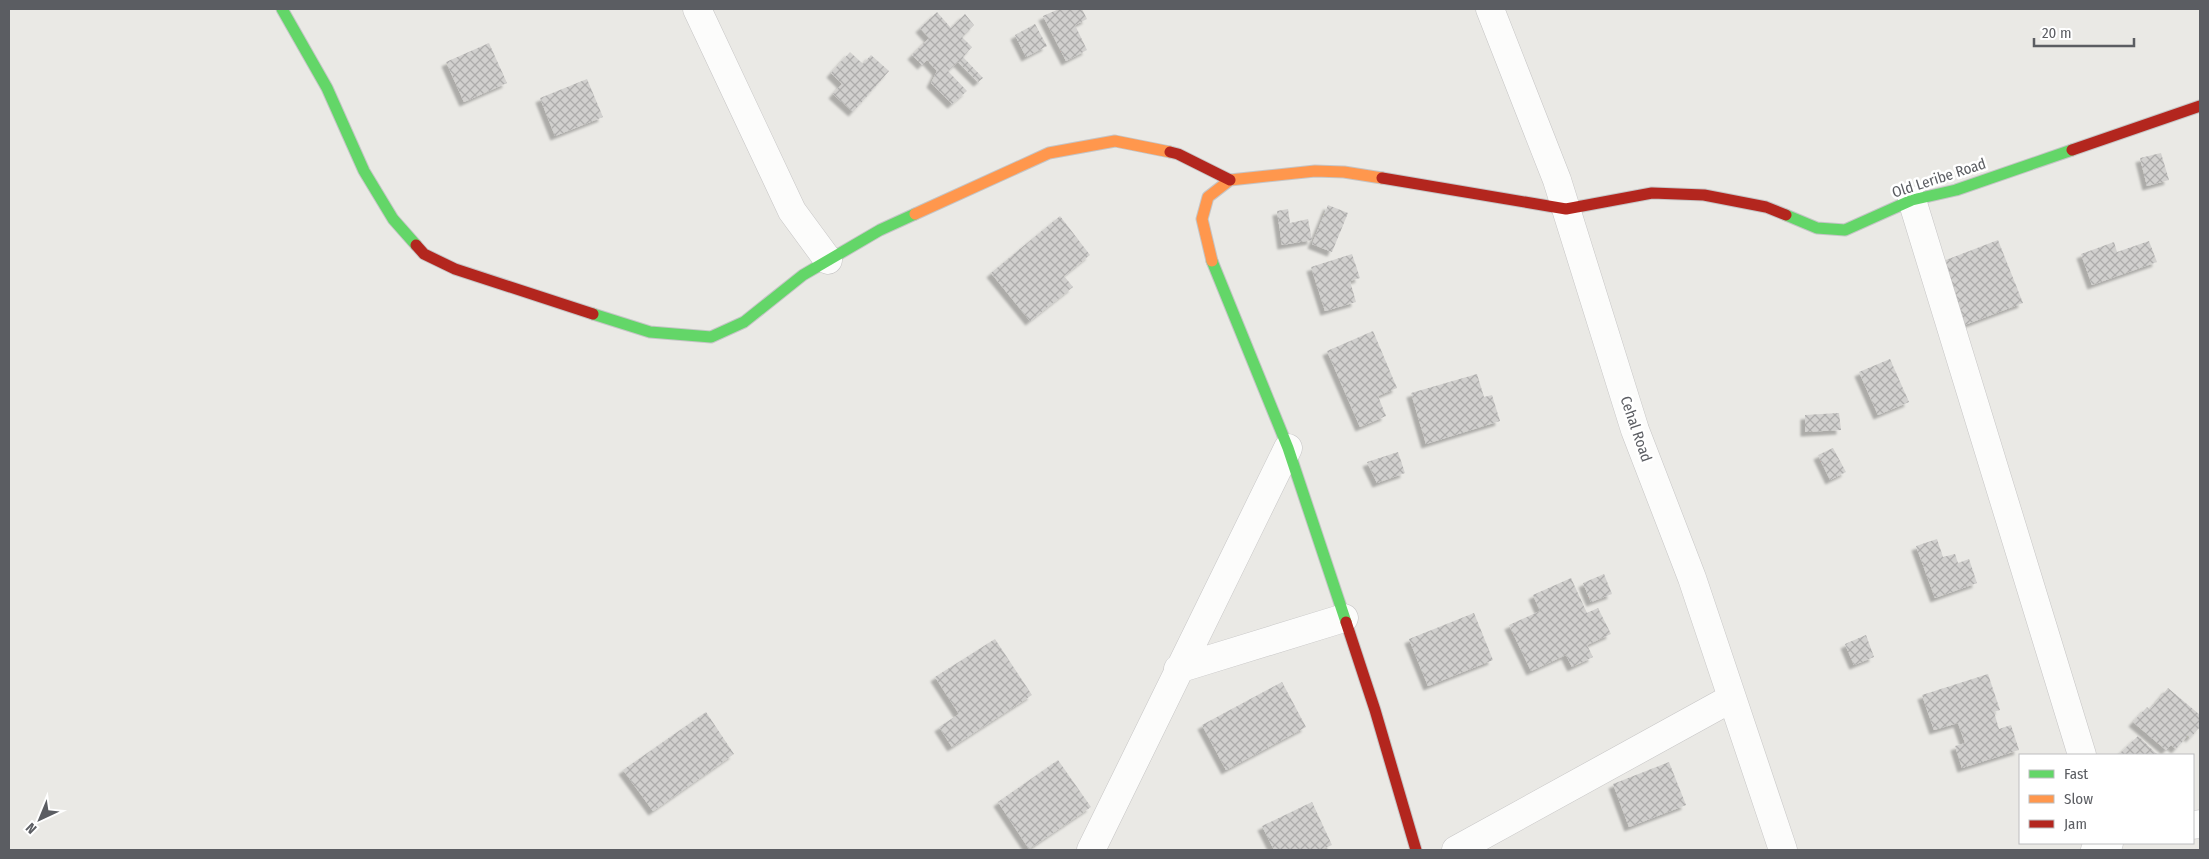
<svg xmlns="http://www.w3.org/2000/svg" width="2209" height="859" font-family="'Fira Sans Condensed',sans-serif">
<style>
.building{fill:url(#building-cross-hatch);filter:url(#shadow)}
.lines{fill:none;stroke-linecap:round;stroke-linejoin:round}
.street-casing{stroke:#c6c5c5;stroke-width:29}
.fast-casing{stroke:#c5c5c6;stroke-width:13}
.slow-casing{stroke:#c5c5c6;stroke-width:13}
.jam-casing{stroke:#c5c5c6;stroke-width:13}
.street{stroke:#fcfcfb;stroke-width:28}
.fast{stroke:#63d668;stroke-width:11}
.slow{stroke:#ff974d;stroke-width:11}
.jam{stroke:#b3261e;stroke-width:11}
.labels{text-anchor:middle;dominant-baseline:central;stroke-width:5;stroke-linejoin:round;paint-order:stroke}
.street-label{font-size:15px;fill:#5b5d62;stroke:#fff}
</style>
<defs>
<pattern id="building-cross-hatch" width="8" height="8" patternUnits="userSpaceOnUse" patternTransform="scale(1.25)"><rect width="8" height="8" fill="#d1d0ce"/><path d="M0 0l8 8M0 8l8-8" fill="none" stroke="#adacab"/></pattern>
<filter id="shadow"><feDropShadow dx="-4.5" dy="4.5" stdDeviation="1" flood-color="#0004"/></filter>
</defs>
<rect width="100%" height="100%" fill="#eae9e5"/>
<path class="building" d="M1059,9H1082L1087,19L1075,25L1087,50L1066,61L1043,16Z
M937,12L951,28L965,14L974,25L962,37L972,47L963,57L983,78L978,82L958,62L948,71L967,91L952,104L931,83L937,71L927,60L922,65L912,55L929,38L920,28Z
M1035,24L1047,46L1026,57L1015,35Z
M489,43L507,83L464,102L446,62Z
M850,52L863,64L871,55L889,71L853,112L833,94L842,84L831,73Z
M587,79L603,117L555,136L540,98Z
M2161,153L2169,180L2147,186L2140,158Z
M1328,205L1348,213L1332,252L1312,244Z
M1288,209L1290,223L1308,219L1312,240L1282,245L1277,211Z
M1060,216L1090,255L1064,276L1073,287L1030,321L991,273Z
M1998,240L2023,303L1962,326L1938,263Z
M2149,241L2157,262L2092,285L2081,254L2114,242L2117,252Z
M1352,254L1360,278L1350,281L1356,302L1325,311L1311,267Z
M1373,331L1397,388L1378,396L1386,416L1360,427L1327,351Z
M1890,359L1909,402L1878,415L1859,372Z
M1477,374L1484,397L1492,395L1500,421L1426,444L1411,393Z
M1839,413L1841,430L1805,432V415Z
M1833,448L1846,472L1830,480L1818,455Z
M1398,452L1405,473L1377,483L1367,462Z
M1937,539L1943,557L1955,554L1958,563L1969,559L1977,583L1935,598L1916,546Z
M1604,574L1612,594L1591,602L1583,583Z
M1571,578L1587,613L1598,608L1611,634L1587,645L1593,657L1572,667L1566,655L1531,671L1509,625L1540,611L1533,595Z
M1474,613L1493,660L1428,686L1409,639Z
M1866,635L1874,657L1854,665L1845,644Z
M995,639L1032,695L952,747L939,727L959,714L935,677Z
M1988,674L2000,710L1994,712L1999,729L2011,725L2019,750L1962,768L1955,746L1965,743L1958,723L1934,730L1922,695Z
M1282,682L1306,727L1226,770L1202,725Z
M2168,688L2200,715V727L2190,738L2188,735L2176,749L2171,745L2166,750L2133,722L2147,707L2150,710Z
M706,712L734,754L653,811L623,770Z
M2138,736L2158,755H2118Z
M1058,760L1091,807L1029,849L998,802Z
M1669,762L1686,805L1629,827L1613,784Z
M1312,802L1332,845L1321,850H1274L1262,826Z"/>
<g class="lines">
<g class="street-casing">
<path id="street" d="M697,9L792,211L828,260
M1490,9L1557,180L1635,430L1692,578L1783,850
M1912,200L2082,755
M1178,669L1344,618
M2193,825L2200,824
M1091,850L1288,448
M1456,850L1732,698
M2095,850L2109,843"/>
</g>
<g class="fast-casing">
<path id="fast" d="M282,9L327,88L364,171L393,219L416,245
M1786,215L1817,228L1845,230L1912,200L1956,190L2072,150
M1212,261L1288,448L1346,622
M593,314L650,332L711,337L744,322L803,275L880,230L915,214"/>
</g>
<g class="slow-casing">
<path id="slow" d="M915,214L1049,153L1115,141L1170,152
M1212,261L1202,219L1208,197L1230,180L1315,171L1344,172L1382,178"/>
</g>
<g class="jam-casing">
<path id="jam" d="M2072,150L2200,106
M1170,152L1178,154L1230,180
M1382,178L1566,209L1652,193L1704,195L1766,207L1786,215
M416,245L424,254L455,269L593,314
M1346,622L1375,710L1416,850"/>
</g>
<use href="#street" class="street"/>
<use href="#fast" class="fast"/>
<use href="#slow" class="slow"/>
<use href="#jam" class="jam"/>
</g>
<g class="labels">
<g class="street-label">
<text transform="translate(1939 178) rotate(-18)">Old Leribe Road</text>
<text transform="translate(1636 429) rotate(71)">Cehal Road</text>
</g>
</g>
<rect width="2209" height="859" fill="none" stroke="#5b5d62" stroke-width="20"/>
<rect x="2019" y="754" width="175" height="90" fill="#ffffff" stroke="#bdbec0"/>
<rect x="2029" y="770" width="25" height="8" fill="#63d668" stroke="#bdbec0"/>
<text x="2064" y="779" font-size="15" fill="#5b5d62">Fast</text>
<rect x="2029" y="795" width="25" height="8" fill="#ff974d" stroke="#bdbec0"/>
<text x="2064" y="804" font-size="15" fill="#5b5d62">Slow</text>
<rect x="2029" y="820" width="25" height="8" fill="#b3261e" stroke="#bdbec0"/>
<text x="2064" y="829" font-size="15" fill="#5b5d62">Jam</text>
<g transform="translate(40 819) rotate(224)" stroke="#ffffff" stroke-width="4" paint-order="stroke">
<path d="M0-4L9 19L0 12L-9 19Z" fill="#5b5d62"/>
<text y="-8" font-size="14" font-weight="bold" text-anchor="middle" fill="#5b5d62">N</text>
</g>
<path d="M2034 38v8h100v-8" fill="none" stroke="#5b5d62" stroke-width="2.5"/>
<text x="2042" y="38" font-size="15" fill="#5b5d62" stroke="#ffffff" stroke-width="4" paint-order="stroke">20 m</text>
</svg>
